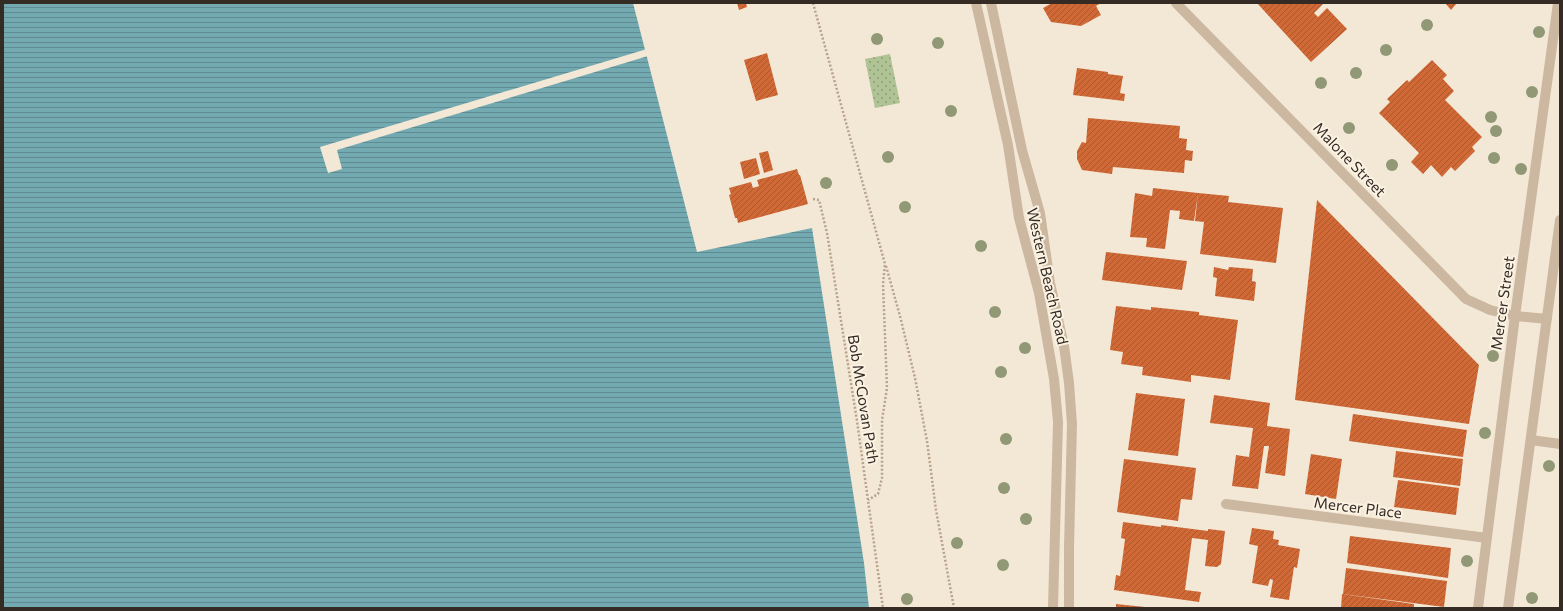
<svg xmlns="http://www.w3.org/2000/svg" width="1563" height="611" font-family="Commissioner,sans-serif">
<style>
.park{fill:url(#park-dots)}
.water{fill:url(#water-rules)}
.pier{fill:#f3e8d6}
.building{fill:url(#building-hatch)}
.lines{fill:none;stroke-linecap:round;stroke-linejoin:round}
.path{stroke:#b7a28b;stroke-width:2.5;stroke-dasharray:2 2;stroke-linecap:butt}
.minor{stroke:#ccb8a1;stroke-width:10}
.tree{fill:#919875}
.labels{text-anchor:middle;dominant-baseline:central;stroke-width:4;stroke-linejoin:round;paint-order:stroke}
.street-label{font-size:15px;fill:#352b25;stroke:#fbf2e2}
</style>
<defs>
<pattern id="park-dots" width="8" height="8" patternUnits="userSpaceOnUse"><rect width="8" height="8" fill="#afc395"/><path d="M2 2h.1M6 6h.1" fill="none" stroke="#8f9f79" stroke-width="1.8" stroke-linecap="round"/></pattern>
<pattern id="water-rules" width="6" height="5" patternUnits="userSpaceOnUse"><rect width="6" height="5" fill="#73aab2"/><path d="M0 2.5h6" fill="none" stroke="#5f8b91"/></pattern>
<pattern id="building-hatch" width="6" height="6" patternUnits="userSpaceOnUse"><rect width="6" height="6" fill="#d16936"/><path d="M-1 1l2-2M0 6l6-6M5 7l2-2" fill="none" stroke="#aa572d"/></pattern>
</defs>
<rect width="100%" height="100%" fill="#f3e8d6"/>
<path class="park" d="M890,54L900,103L875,108L865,59Z"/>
<path class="water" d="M3,3H633L697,252L812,228L864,563L869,608H3Z"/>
<path class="pier" d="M647,49L648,56L337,150L342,169L328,173L320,147Z"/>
<path class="building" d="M737,3H746L747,7L739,10Z
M1052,3H1101L1096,6L1101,15L1081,26L1051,22L1043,8Z
M1257,3H1324L1314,13L1318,17L1327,8L1347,29L1311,62Z
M1445,3H1457L1451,10Z
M767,53L778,95L756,101L744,60Z
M1432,60L1447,75L1443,79L1454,91L1445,100L1482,137L1472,147L1475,151L1455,171L1451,167L1442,177L1431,165L1423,174L1411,162L1419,153L1379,113L1390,102L1387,99L1407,80L1409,82Z
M1077,68L1108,72V74L1123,76L1120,93L1125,94L1124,101L1073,95Z
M1088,118L1180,126L1179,138L1187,139L1186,150L1193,151L1192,161L1185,160L1184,173L1113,167L1112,174L1082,170L1077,159V151L1082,142L1086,143Z
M768,151L773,170L764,173L759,153Z
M756,158L760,174L744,179L740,162Z
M797,169L799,175H800L808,204L738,223L737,218H735L729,195L731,194L729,188L751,182L753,188L759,186L757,180Z
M1153,188L1198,193L1194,221L1179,219L1180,211L1170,210L1165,249L1146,247L1147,238L1130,237L1135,193L1152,196Z
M1198,193L1229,196L1228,202L1283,208L1276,263L1200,254L1204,222L1195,221Z
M1317,200L1479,365L1469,424L1295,400Z
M1106,252L1187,261L1182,290L1102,280Z
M1214,267L1228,270L1229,267L1253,269L1252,281L1256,282L1254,301L1215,296L1217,278L1213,277Z
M1116,306L1151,310V307L1199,312V315L1238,320L1230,380L1191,375V382L1142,375L1143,367L1121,364L1123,352L1110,350Z
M1136,393L1185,399L1178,456L1128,450Z
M1214,395L1270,403L1267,426L1290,429L1285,476L1265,473L1269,446H1264L1258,489L1232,486L1236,455L1249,457L1253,428L1210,423Z
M1353,414L1467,430L1463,457L1349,441Z
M1396,451L1463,459L1460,486L1393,477Z
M1311,454L1342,459L1336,499L1305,494Z
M1124,459L1196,468L1192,500L1181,499L1178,521L1117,512Z
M1398,480L1459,488L1456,515L1394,507Z
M1123,522L1161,527V525L1208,531V529L1225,531L1221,564L1217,567L1205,566L1208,540L1192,538L1185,590L1201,592L1199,602L1114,590L1116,575L1120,576L1123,555L1125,539L1121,538Z
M1252,528L1274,531L1273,539L1279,540L1278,545L1300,549L1297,568L1294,567L1289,600L1270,597L1273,580L1270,579L1268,586L1252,583L1258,546L1249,544Z
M1350,536L1451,548L1448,578L1347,563Z
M1346,568L1447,581L1444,607L1343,594Z
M1342,594L1414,604V608H1341Z
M1116,604L1145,607V608H1116Z"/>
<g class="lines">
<path class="path" d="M813,3L885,264L883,284L887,388L882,420V478L878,494L868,500
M813,199L819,200L827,233L857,421L883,608
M886,266L900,316L915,378L927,441L936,510L954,608"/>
<path class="minor" d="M976,3L1008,145L1019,218L1039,293L1054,379L1058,422L1053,608
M991,3L1022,150L1040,213L1050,283L1064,346L1069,383L1072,424L1069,547V608
M1176,3L1466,299L1490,310L1515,316L1547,319
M1531,440L1560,444
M1226,504L1487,538
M1478,608L1515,316L1558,3
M1508,608L1560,220"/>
</g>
<g class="tree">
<circle cx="1427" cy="25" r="6"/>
<circle cx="1539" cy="32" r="6"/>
<circle cx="877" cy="39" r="6"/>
<circle cx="938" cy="43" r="6"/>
<circle cx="1386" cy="50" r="6"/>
<circle cx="1356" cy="73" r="6"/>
<circle cx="1321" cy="83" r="6"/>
<circle cx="1532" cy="92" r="6"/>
<circle cx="951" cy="111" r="6"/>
<circle cx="1491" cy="117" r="6"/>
<circle cx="1349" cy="128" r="6"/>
<circle cx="1496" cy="131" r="6"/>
<circle cx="888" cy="157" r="6"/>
<circle cx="1494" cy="158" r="6"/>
<circle cx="1392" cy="165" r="6"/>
<circle cx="1521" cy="169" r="6"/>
<circle cx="826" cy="183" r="6"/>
<circle cx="905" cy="207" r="6"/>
<circle cx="981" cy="246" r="6"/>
<circle cx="995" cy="312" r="6"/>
<circle cx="1025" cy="348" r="6"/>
<circle cx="1493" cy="356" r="6"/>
<circle cx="1001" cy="372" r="6"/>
<circle cx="1485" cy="433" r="6"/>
<circle cx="1006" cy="439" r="6"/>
<circle cx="1549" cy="466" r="6"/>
<circle cx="1004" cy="488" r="6"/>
<circle cx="1026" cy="519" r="6"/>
<circle cx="957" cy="543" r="6"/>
<circle cx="1467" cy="561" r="6"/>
<circle cx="1003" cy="565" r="6"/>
<circle cx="1532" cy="598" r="6"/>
<circle cx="907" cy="599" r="6"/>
</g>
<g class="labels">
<g class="street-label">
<text transform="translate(1350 159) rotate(46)">Malone Street</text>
<text transform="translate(1048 276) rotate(77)">Western Beach Road</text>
<text transform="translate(1502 303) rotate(-82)">Mercer Street</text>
<text transform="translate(864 399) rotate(81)">Bob McGovan Path</text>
<text transform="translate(1358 507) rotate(7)">Mercer Place</text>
</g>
</g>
<rect width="1563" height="611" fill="none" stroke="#352b25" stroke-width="8"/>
</svg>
